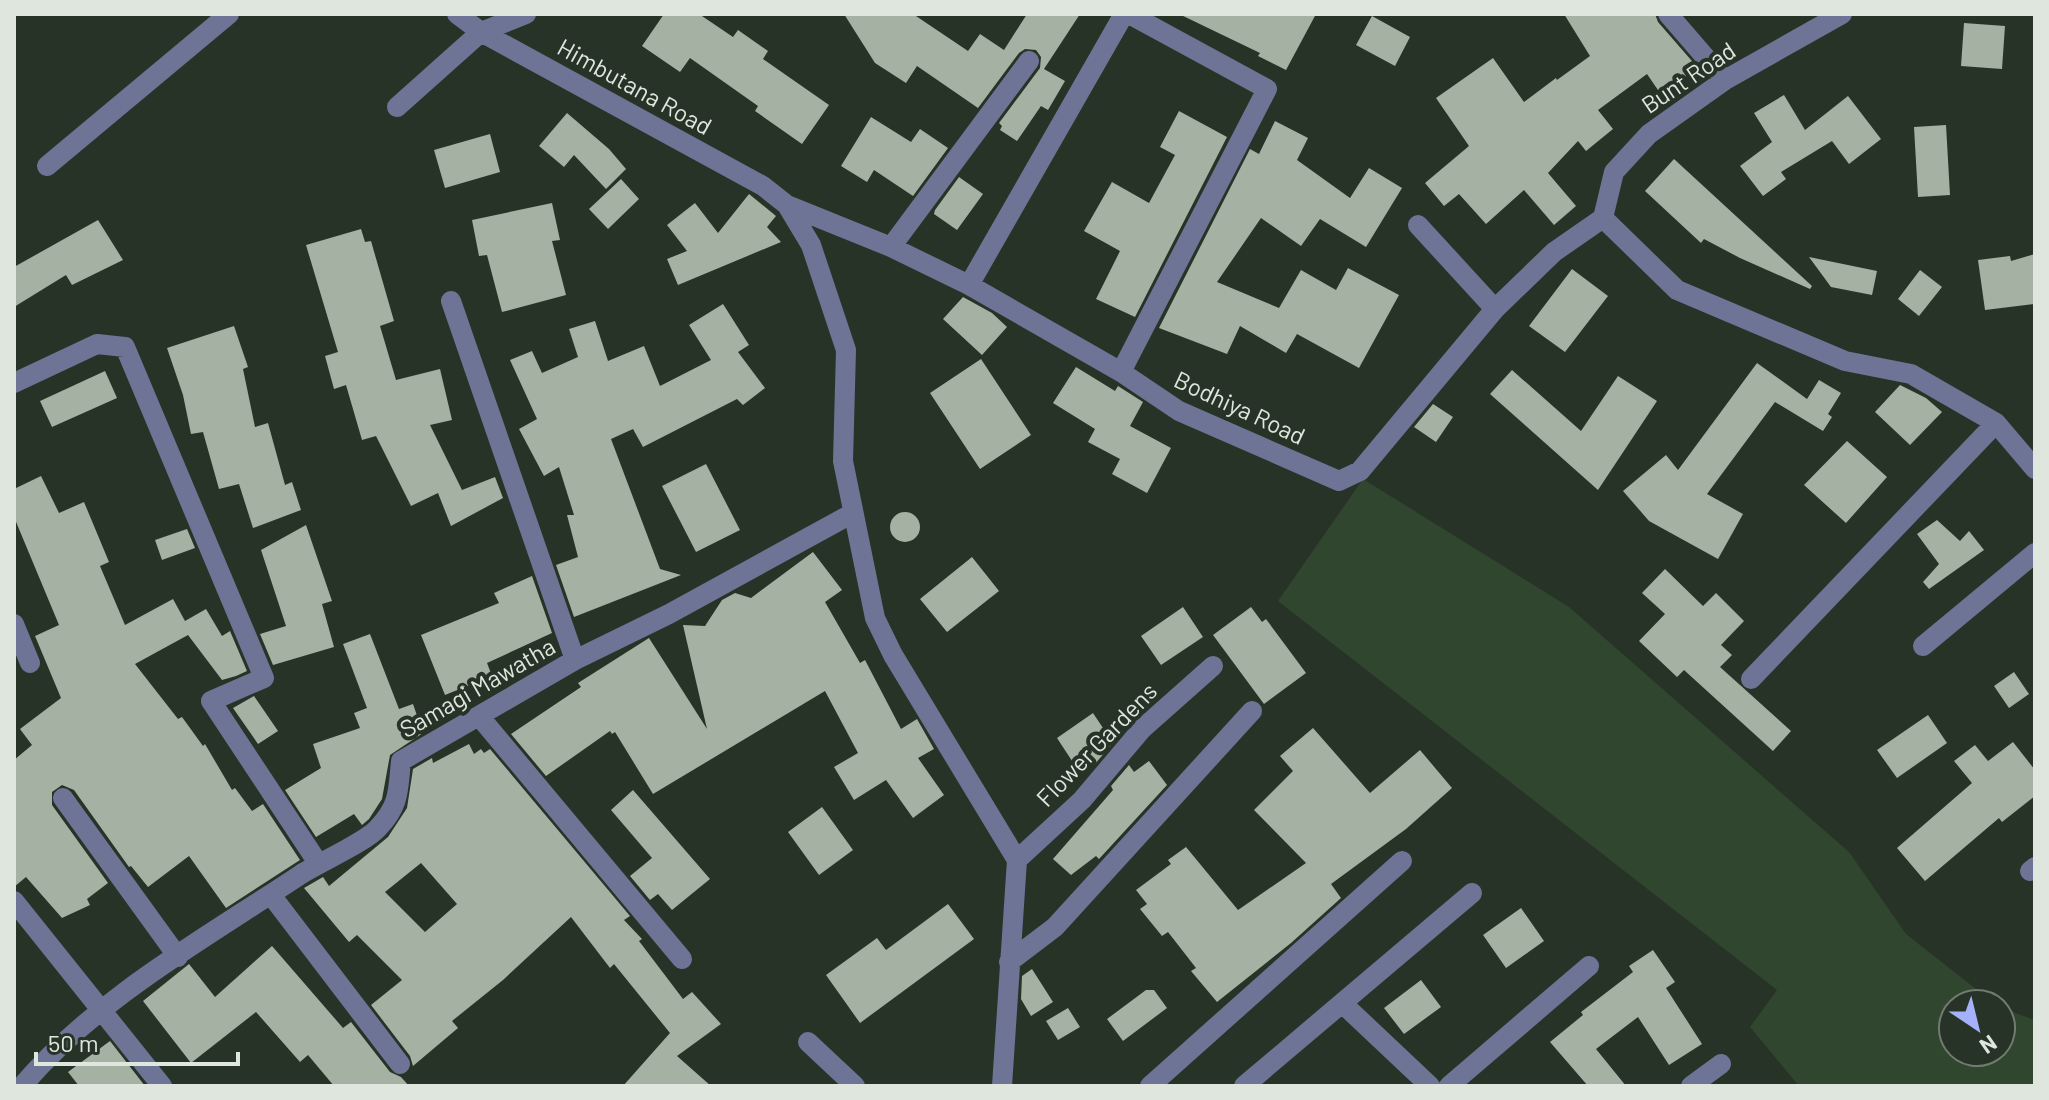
<svg xmlns="http://www.w3.org/2000/svg" width="2049" height="1100" font-family="Barlow,sans-serif">
<style>
.green{fill:#30462f}
.building{fill:#a4b1a3;fill-rule:evenodd}
.lines{fill:none;stroke-linecap:round;stroke-linejoin:round}
.minor{stroke:#6e7496;stroke-width:20}
.labels{text-anchor:middle;dominant-baseline:central;stroke-width:8;stroke-linejoin:round;paint-order:stroke}
.street-label{font-size:24px;fill:#dfe6de;stroke:#283327}
</style>
<rect width="100%" height="100%" fill="#283327"/>
<path class="green" d="M1363,479L1569,607L1849,852L1906,934L1995,1004H1953V1052H2001V1008L2035,1020V1086H1799L1750,1027L1777,990L1278,601Z"/>
<path class="building" d="M664,14H699L733,37L738,30L768,51L763,59L829,105L802,144L755,111L758,106L690,58L680,72L642,46Z
M844,14H913L968,51L980,34L1004,50L1027,14H1080L1044,69L1065,81L1048,110L1041,106L1017,141L1000,130L1002,126L999,123L1040,68L1041,57L1036,50L1025,49L1019,53L978,108L917,66L906,83L875,63Z
M1179,14H1316L1286,70L1258,56L1260,53Z
M1564,14H1655L1658,22L1698,68L1660,93L1647,74L1598,110L1613,129L1586,151L1578,141L1548,173L1576,206L1554,225L1524,190L1486,224L1459,194L1444,206L1425,183L1469,146L1436,98L1493,58L1524,102L1556,78L1557,80L1590,56Z
M1372,16L1410,37L1395,66L1356,45Z
M1964,23L2005,26L2002,69L1961,66Z
M1784,95L1805,130L1848,96L1881,139L1849,164L1832,141L1781,172L1786,179L1763,196L1740,166L1772,142L1754,113Z
M1179,111L1227,137L1135,317L1096,299L1120,251L1084,231L1112,182L1149,203L1175,155L1160,147Z
M567,113L609,149L626,169L606,189L574,155L564,167L539,146Z
M871,117L911,142L920,129L948,148L913,196L874,170L867,182L841,166Z
M1275,121L1308,138L1297,160L1350,198L1369,168L1402,188L1366,247L1320,219L1301,246L1261,218L1217,282L1279,308L1301,270L1336,290L1348,268L1399,295L1359,368L1297,334L1286,353L1240,326L1227,354L1159,328L1250,149L1259,154Z
M1946,125L1950,195L1918,197L1914,127Z
M490,134L500,172L445,188L434,150Z
M1674,159L1812,286L1810,289L1740,258L1704,239L1701,243L1645,191Z
M959,177L983,194L957,230L934,214L935,210Z
M621,179L639,199L608,229L589,209Z
M749,194L776,216L767,227L781,242L678,285L667,259L687,251L667,225L695,203L718,233Z
M552,203L560,240L552,241L566,295L502,312L487,255L479,256L472,220Z
M98,220L123,260L72,285L66,275L14,307V267Z
M361,229L365,242L371,241L394,321L380,326L396,380L440,369L452,420L430,425L462,490L495,477L503,498L451,526L438,493L411,506L376,436L362,440L346,385L334,389L325,356L338,352L306,245Z
M2035,254V304L1985,310L1978,260L2010,256L2011,261Z
M1809,257L1877,271L1872,295L1831,287Z
M1572,269L1608,296L1565,352L1529,326Z
M1920,270L1942,287L1919,316L1898,299Z
M963,297L992,313L1007,327L982,355L943,319Z
M723,304L749,345L738,352L765,388L743,405L737,399L643,447L633,429L611,439L660,569L681,575L574,617L556,565L578,557L567,515H574L559,467L544,476L519,429L537,419L510,360L532,351L542,373L578,357L569,329L595,321L608,361L644,346L660,386L711,360L689,325Z
M234,326L248,367L243,369L255,427L268,423L285,485L292,482L301,510L253,528L239,484L219,489L203,432L191,434L183,395L167,348Z
M981,359L1031,435L980,469L930,393Z
M1757,363L1807,399L1819,380L1841,393L1828,414L1832,417L1823,431L1775,402L1707,494L1743,514L1718,559L1649,521L1623,491L1666,455L1678,470Z
M1076,367L1115,391L1118,386L1143,402L1130,426L1171,448L1147,493L1112,474L1120,459L1088,442L1095,429L1053,403Z
M1512,370L1581,431L1618,376L1657,401L1598,490L1490,394Z
M105,371L117,398L52,427L40,401Z
M1900,385L1926,398L1942,412L1910,445L1875,412Z
M1433,404L1453,417L1436,442L1414,427Z
M1847,441L1887,477L1846,523L1804,485Z
M706,464L740,530L696,552L662,486Z
M41,476L59,513L84,502L109,562L100,566L125,625L173,599L185,621L206,609L222,636L230,631L247,671L236,676L222,680L188,635L135,664L178,719L182,717L203,746L205,744L232,790L235,788L252,811L263,804L300,860L226,908L189,856L148,887L131,866L129,867L74,790L62,785L52,792V805L108,883L87,899L90,905L62,918L26,877L14,887V760L32,745L20,729L61,698L35,636L59,625L14,517V489Z
M890 527a15 15 0 1 1 30 0a15 15 0 1 1-30 0Z
M1937,520L1960,541L1969,531L1984,550L1929,589L1923,582L1939,564L1917,534Z
M306,525L332,601L322,604L334,647L273,665L260,634L286,626L261,550Z
M187,529L195,548L162,560L155,540Z
M813,552L842,590L825,602L860,663L865,660L901,729L917,719L934,749L918,758L944,795L913,818L886,780L854,800L834,767L858,753L825,691L653,794L615,732L612,734L610,731L546,776L511,734L581,687L578,683L649,638L707,729L683,625L705,626L722,600L735,593L751,598Z
M972,557L999,591L947,632L920,599Z
M1665,569L1703,606L1716,593L1744,621L1721,645L1732,655L1720,667L1791,731L1773,751L1684,670L1677,677L1639,641L1665,614L1642,593Z
M532,576L552,633L487,663L492,676L445,695L421,635L499,603L494,593Z
M1183,607L1203,637L1161,665L1141,636Z
M1251,607L1262,622L1266,619L1306,673L1264,704L1213,635Z
M370,634L399,709L413,704L423,733L390,755L382,799L369,819L362,825L354,814L316,837L285,790L321,768L313,744L360,728L354,713L367,708L343,644Z
M2014,672L2029,694L2009,708L1994,686Z
M254,696L278,731L258,744L233,708Z
M1093,713L1113,743L1094,765L1089,758L1076,767L1057,738Z
M1928,715L1947,743L1897,778L1877,750Z
M1313,728L1370,793L1420,750L1452,788L1406,829L1331,884L1341,898L1291,943L1217,1002L1191,971L1196,968L1168,932L1162,936L1140,909L1147,904L1136,890L1171,864L1168,860L1186,847L1238,910L1306,863L1254,810L1293,771L1280,756Z
M2013,742L2035,770V796L2002,822L1999,818L1925,881L1897,848L1972,783L1954,761L1975,745L1988,761Z
M469,744L474,754L481,749L484,753L490,749L630,916L624,920L642,939L639,941L683,999L692,992L721,1024L677,1056L711,1086H623L670,1033L614,964L610,968L571,917L503,980L452,1021L458,1028L413,1066L410,1056L371,1005L402,980L357,935L349,942L304,888L323,877L329,886L388,837L407,808L413,769L432,758L433,763ZM421,863L457,904L425,932L385,892Z
M1149,761L1167,785L1099,859L1096,856L1071,875L1053,859L1113,790L1111,786L1129,765L1134,772Z
M633,790L710,879L672,910L658,894L650,900L630,876L652,858L611,810Z
M822,807L853,850L819,875L788,832Z
M948,904L974,939L860,1023L826,975L877,938L886,950Z
M1521,908L1544,941L1506,968L1483,935Z
M272,946L343,1028L351,1022L390,1072L401,1077L409,1086H334L308,1055L300,1062L256,1012L191,1063L143,1001L189,964L215,997Z
M1653,950L1675,982L1666,988L1702,1044L1669,1065L1638,1017L1596,1049L1626,1086H1588L1550,1042L1583,1015L1581,1012L1633,972L1629,966Z
M1032,969L1053,1002L1031,1016L1021,999L1022,976Z
M1421,980L1441,1007L1404,1034L1384,1008Z
M1146,990H1154L1167,1008L1123,1041L1107,1019Z
M1068,1008L1080,1027L1058,1040L1046,1021Z
M110,1041L145,1086H79L68,1072Z"/>
<g class="lines">
<path class="minor" d="M457,14L481,32L763,186L787,205L891,247L969,285L1121,372L1179,411L1339,481L1360,471L1495,309L1554,252L1603,218
M1668,14L1725,80
M397,107L481,32L526,14
M47,166L229,14
M787,205L811,245L846,350L843,461L875,618L893,655L1017,860L1002,1086
M1603,218L1677,290L1845,361L1911,374L1996,423L2035,469
M1603,218L1614,172L1649,134L1725,80L1842,14
M1418,225L1495,309
M891,247L1029,61
M969,285L1124,14
M451,301L575,660
M1121,372L1267,89L1129,14
M14,383L97,344L125,347L264,678L211,701L318,863
M14,624L30,663
M1923,646L2035,553
M1751,679L1996,423
M479,716L682,959
M63,798L178,957
M1017,860L1082,800L1142,729L1213,666
M2030,871L2035,867
M271,895L400,1064
M14,901L162,1086
M1009,962L1055,927L1252,711
M1342,1003L1430,1086
M808,1042L855,1086
M22,1086C97,998 204,939 300,875C318,863 366,842 378,828C400,805 398,790 401,761L575,660L669,614L853,513
M1150,1086L1402,861
M1244,1086L1472,893
M1449,1086L1589,966
M1691,1086L1721,1064"/>
</g>
<g class="labels">
<g class="street-label">
<text transform="translate(1688 77) rotate(-34)">Bunt Road</text>
<text transform="translate(635 86) rotate(29)">Himbutana Road</text>
<text transform="translate(1240 407) rotate(25)">Bodhiya Road</text>
<text transform="translate(477 687) rotate(-30)">Samagi Mawatha</text>
<text transform="translate(1096 744) rotate(-46)">Flower Gardens</text>
</g>
</g>
<rect width="2049" height="1100" fill="none" stroke="#dfe6de" stroke-width="32"/>
<g transform="translate(1977 1028) rotate(145)"><circle r="38" fill="#283327" stroke="#717b70" stroke-width="2"/>
<path d="M0-6L14 30L0 20L-14 30Z" fill="#a6b1fc"/>
<text y="-12" font-size="22" font-weight="bold" text-anchor="middle" fill="#dfe6de">N</text>
</g>
<path d="M36 1052v12h202v-12" fill="none" stroke="#dfe6de" stroke-width="4"/>
<text x="48" y="1052" font-size="24" fill="#dfe6de" stroke="#283327" stroke-width="6" paint-order="stroke">50 m</text>
</svg>
